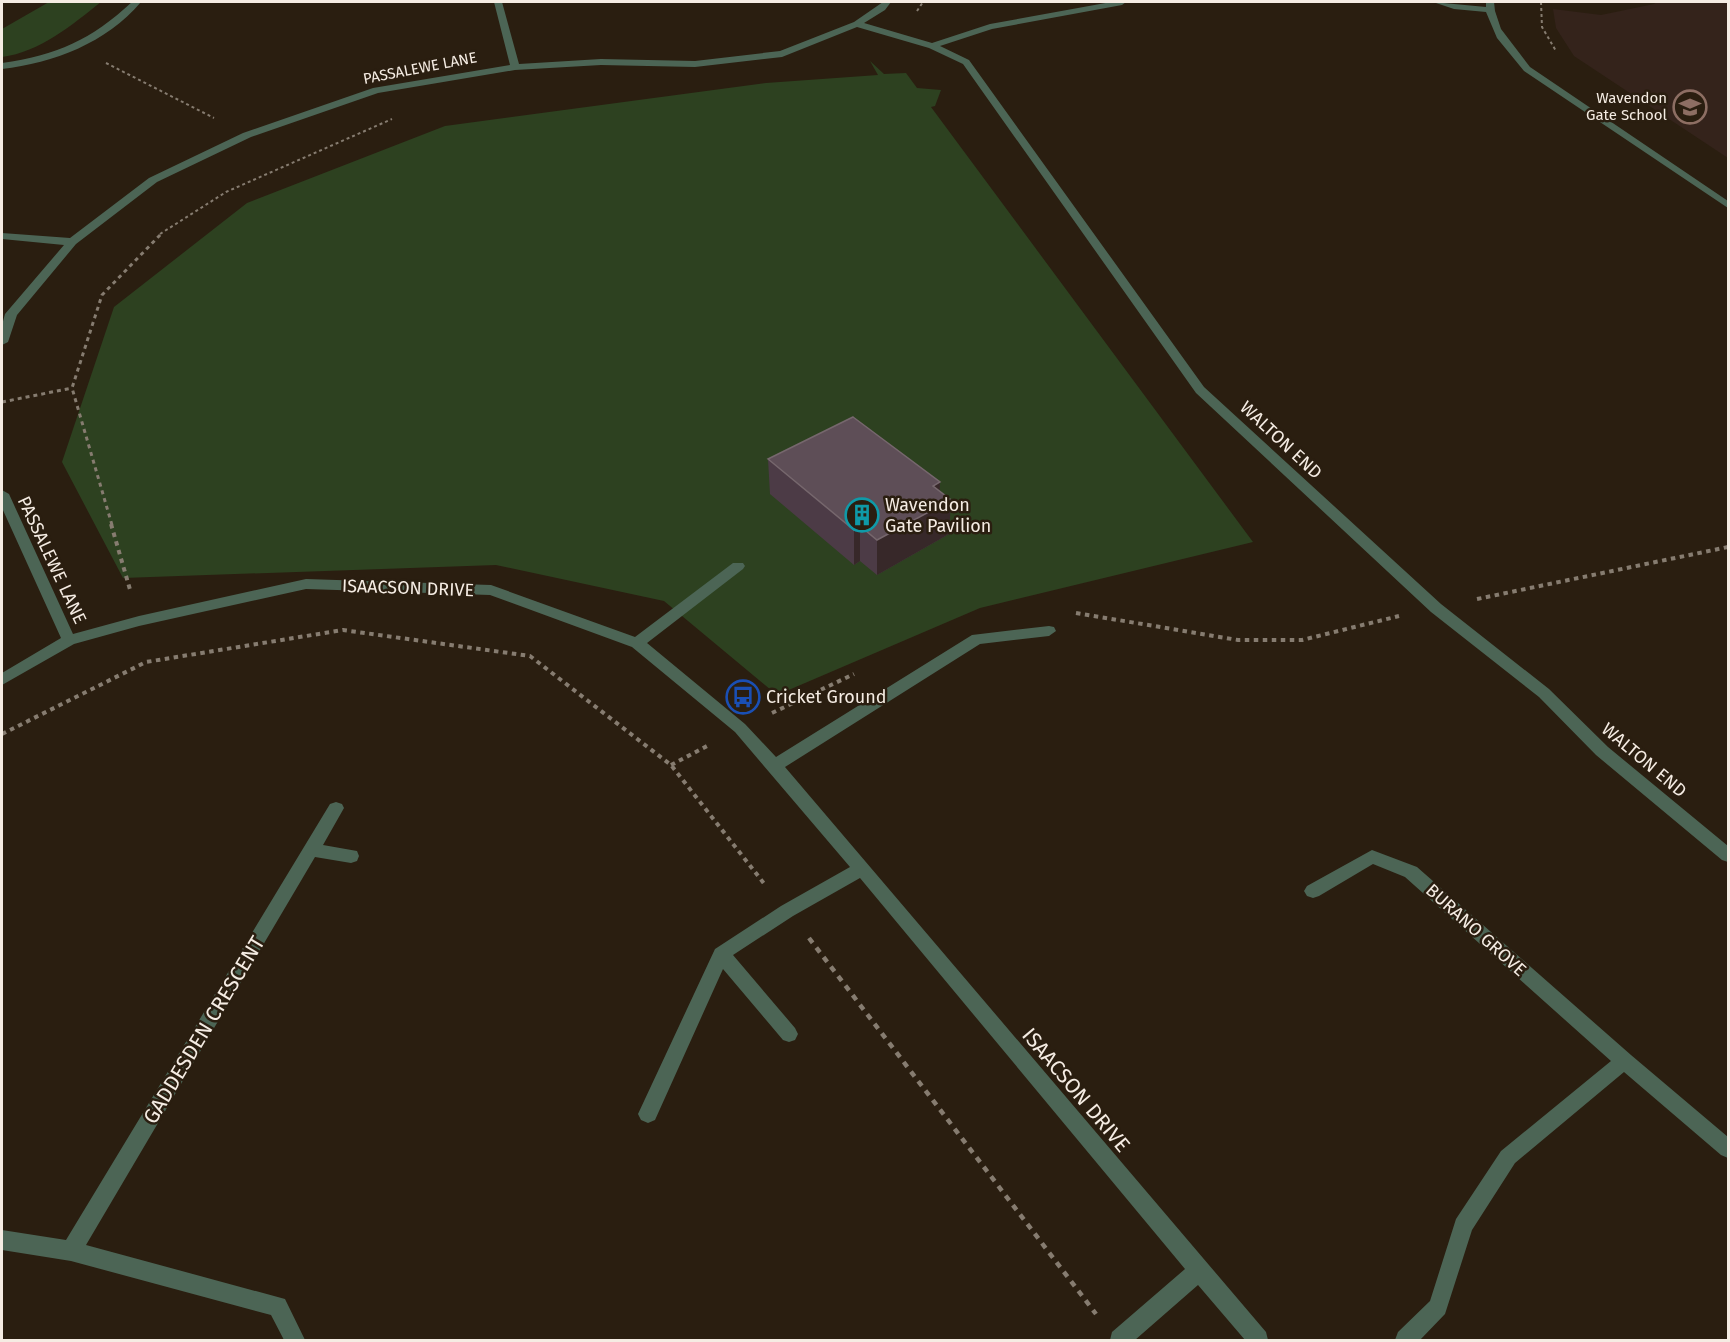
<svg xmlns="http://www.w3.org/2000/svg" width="1730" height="1342" font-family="'Fira Sans',sans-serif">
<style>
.education{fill:#34231b}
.green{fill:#2d4120}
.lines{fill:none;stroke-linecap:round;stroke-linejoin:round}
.path-far3{stroke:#867c70;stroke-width:2;stroke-dasharray:3 3;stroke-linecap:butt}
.path-far2{stroke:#867c70;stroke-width:3;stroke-dasharray:4 4;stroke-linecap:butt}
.path-far1{stroke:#867c70;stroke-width:4;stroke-dasharray:4.5 4.5;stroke-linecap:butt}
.path{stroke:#867c70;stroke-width:4.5;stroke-dasharray:6 6;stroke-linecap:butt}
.minor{fill:#4c6555;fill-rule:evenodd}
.wall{fill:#4c3b46}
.shaded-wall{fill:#372829}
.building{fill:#5e4e57;stroke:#76676d;stroke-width:1.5}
.labels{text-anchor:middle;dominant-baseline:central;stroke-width:5;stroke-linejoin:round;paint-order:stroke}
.far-street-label{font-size:15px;fill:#f5ece3;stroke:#2a1e10}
.far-poi-label{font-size:15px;fill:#f5ece3;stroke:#2a1e10;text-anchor:end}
.street-label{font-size:18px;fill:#f5ece3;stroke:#2a1e10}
.poi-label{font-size:18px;fill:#f5ece3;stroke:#2a1e10;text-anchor:start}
.near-street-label{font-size:21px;fill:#f5ece3;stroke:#2a1e10}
</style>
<rect width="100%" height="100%" fill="#2a1e10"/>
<path class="education" d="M1657,2H1728V158L1574,56L1556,28L1553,9L1601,15L1654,4Z"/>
<path class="green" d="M49,2H101C72,25 40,52 2,57V29Z
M870,61L884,74L906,73L917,88L941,90L935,106L931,107L1253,542L980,608L777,695L664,601L496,565L123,578L62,462L114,307L247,203L445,126L766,83L878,75Z"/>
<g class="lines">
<path class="path-far3" d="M1541,2L1542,27L1556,51
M1582,2H1611
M917,11L923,2
M106,63L214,118
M160,234L226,192L392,119"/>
<path class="path-far2" d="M2,402L72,388
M112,525L72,388L102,295L162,233"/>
<path class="path-far1" d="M111,524L131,593
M1477,599L1728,547
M1076,613L1238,640H1302L1399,616
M772,713L854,674
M2,734L146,662L343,630L530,656L671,765L766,886
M671,765L709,745"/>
<path class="path" d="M809,938L1096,1314"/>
<path class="minor" d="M132,2H141C106,43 54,63 2,69V63C57,55 91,40 132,2Z
M494,2H502L519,64L601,59L695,61L780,51L854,22L883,2H891L885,10L864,23L932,43L990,24L1111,2H1126L1122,5L992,29L940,46L969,60L1204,387L1441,604L1549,689L1608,747L1728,846V862L1722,860L1596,755L1539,697L1431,612L1196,393L963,64L929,48L857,27L782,57L695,67L601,65L515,70L378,93L251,137L157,182L76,244L17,315L8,342L2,345V325L5,314L64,245L2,239V233L70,238L149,178L243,133L373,88L510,65Z
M1433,2L1486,7V2H1494L1495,11L1501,29L1530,67L1728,201V208L1524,71L1497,38L1486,12L1454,9Z
M2,490L9,494L73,634L139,616L306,579L491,585L635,637L733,563H743L745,566L743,569L647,643L745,724L776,757L972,635L1049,626L1054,627L1056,631L1049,636L980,644L785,767L1266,1332L1268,1340H1245L1198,1285L1135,1340H1110L1112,1332L1185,1269L860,878L793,916L733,955L795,1028L798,1034L795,1040L789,1042L783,1040L723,969L655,1120L648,1123L641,1120L638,1114L715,949L781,906L850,867L735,732L632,647L490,595L306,589L139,626L74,644L2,685V673L61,638L2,508Z
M336,802L342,804L344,808L323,845L357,851L359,856L357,861L351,863L315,857L86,1245L285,1299L305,1340H284L271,1315L71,1261L2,1250V1230L66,1240L330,804Z
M1372,850L1417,867L1631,1055L1728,1137V1158L1721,1155L1624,1072L1515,1163L1472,1230L1445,1314L1420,1340H1395L1398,1332L1430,1301L1456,1219L1501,1151L1611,1061L1405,877L1373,864L1319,896L1313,898L1307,896L1304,891L1307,886Z"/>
</g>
<path class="wall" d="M768,459L940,482L939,491L949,534L877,575L860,561L854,565L770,494Z"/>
<path class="shaded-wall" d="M940,482L939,506L951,500L949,534L877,575V540L933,486Z
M860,526V561L854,565V530Z"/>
<path class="building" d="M853,417L940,482L933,486L951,500L877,540L860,526L854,530L768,459Z"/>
<defs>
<g id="school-ring" transform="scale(1.725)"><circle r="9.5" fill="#2a1e10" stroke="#8d6e63" stroke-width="1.5"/><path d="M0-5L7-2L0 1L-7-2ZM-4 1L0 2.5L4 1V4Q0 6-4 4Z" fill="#8d6e63"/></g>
<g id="building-ring" transform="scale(1.725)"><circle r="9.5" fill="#2a1e10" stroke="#0f9aa8" stroke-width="1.5"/><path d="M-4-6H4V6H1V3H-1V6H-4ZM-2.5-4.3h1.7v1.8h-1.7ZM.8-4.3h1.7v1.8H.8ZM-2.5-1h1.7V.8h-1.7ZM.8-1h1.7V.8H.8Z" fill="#0f9aa8"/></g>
<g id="bus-ring" transform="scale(1.725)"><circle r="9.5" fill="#2a1e10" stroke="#1a4fb4" stroke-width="1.5"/><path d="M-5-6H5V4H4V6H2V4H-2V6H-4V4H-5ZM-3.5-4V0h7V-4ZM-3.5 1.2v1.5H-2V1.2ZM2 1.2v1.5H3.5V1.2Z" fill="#1a4fb4"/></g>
</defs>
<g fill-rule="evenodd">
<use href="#school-ring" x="1690" y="107"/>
<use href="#building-ring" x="862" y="515"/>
<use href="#bus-ring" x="743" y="697"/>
</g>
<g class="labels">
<g class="far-street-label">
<text transform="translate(420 68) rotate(-11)">PASSALEWE LANE</text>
</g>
<g class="far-poi-label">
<text x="1667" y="98">Wavendon<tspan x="1667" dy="17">Gate School</tspan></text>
</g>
<g class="street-label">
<text transform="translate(1281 440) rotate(43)">WALTON END</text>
<text transform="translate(52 560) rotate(65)">PASSALEWE LANE</text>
<text transform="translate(408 588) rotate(2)">ISAACSON DRIVE</text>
<text transform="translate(1644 760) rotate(40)">WALTON END</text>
<text transform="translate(1476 930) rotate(42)">BURANO GROVE</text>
</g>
<g class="poi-label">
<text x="885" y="505">Wavendon<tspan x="885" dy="21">Gate Pavilion</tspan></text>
<text x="766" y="697">Cricket Ground</text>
</g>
<g class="near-street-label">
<text transform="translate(204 1030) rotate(-59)">GADDESDEN CRESCENT</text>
<text transform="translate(1076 1090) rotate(50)">ISAACSON DRIVE</text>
</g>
</g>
<rect width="1730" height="1342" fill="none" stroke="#f5ece3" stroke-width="6"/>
</svg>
